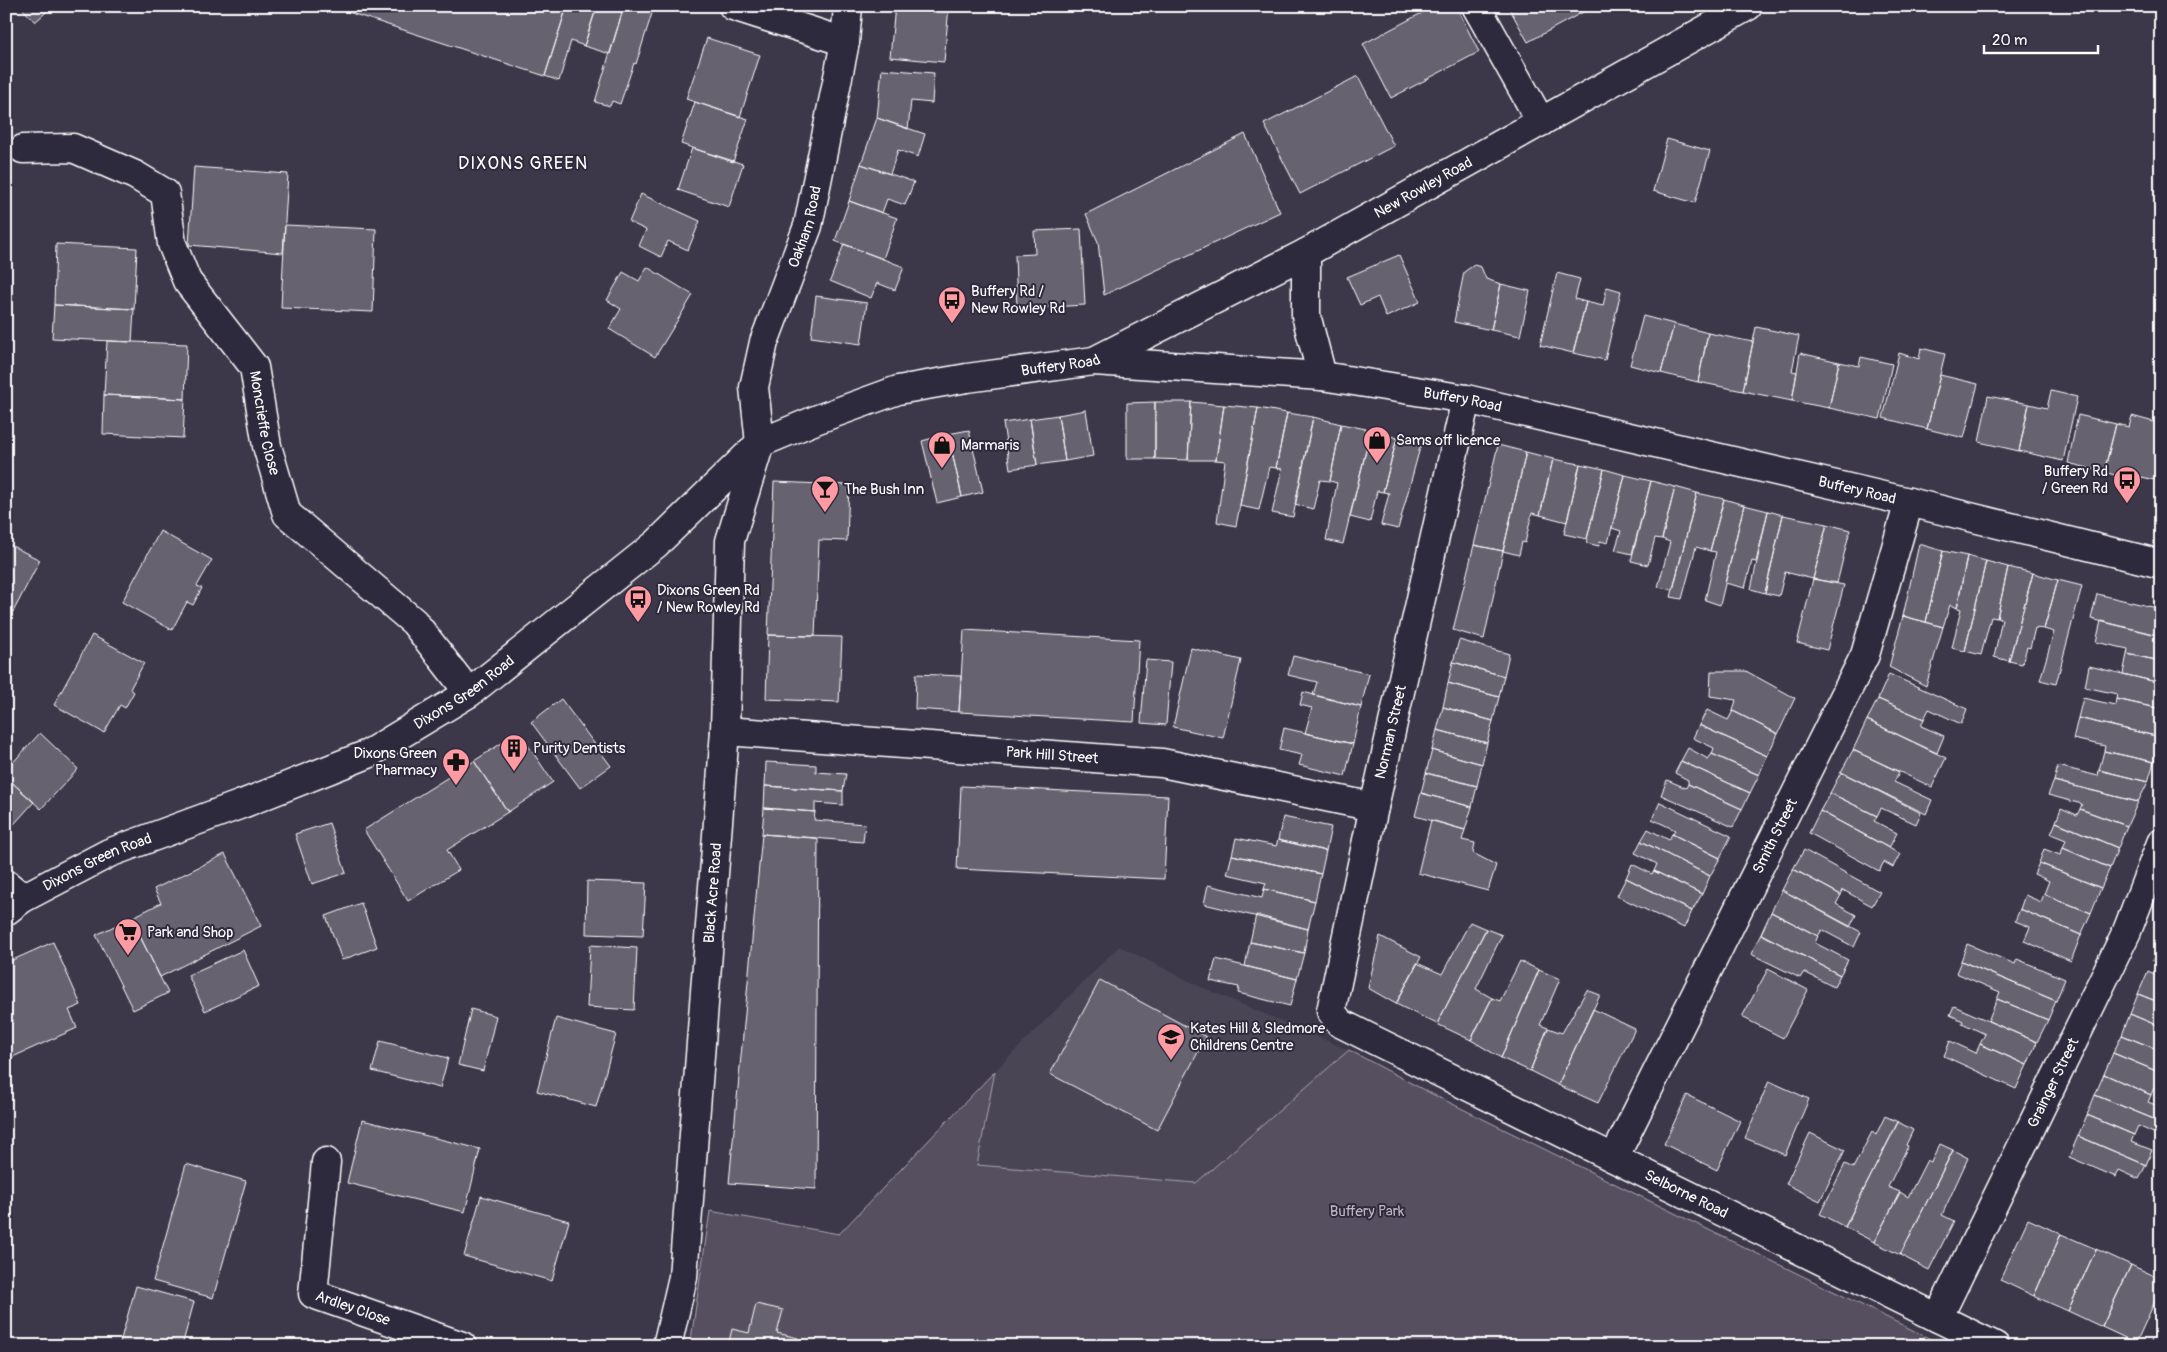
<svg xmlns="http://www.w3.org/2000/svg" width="2167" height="1352" font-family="Pangolin,sans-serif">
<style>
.built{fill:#494455}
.green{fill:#555060;stroke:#aaa8b0}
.building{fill:#666270;stroke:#fff}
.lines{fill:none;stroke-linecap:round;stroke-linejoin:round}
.minor-casing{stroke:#fff;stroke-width:31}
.tertiary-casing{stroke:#fff;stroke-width:31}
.secondary-casing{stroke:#fff;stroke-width:31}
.minor{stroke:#2f2a3d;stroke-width:28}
.tertiary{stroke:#2f2a3d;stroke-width:28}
.secondary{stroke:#2f2a3d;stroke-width:28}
.labels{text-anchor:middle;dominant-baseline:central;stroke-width:4;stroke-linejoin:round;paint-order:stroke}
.street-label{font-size:15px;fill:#fff;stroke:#2f2a3d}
.poi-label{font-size:15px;fill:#fff;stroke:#2f2a3d;text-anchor:start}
.park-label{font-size:15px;fill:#bbb9bf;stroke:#2f2a3d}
.quarter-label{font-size:18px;letter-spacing:1px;fill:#fff;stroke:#2f2a3d}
</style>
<rect width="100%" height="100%" fill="#3c3749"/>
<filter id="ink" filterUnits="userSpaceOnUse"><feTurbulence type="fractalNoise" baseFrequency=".02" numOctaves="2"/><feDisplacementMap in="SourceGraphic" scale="10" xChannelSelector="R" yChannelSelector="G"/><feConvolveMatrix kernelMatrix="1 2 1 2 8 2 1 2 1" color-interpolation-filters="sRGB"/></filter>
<g filter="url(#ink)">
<path class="built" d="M1119,946L1197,985L1349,1050L1196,1183L976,1165L995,1071Z"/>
<path class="green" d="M1349,1050L1424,1090L1945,1346H690L710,1211L839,1234L995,1071L977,1165L1196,1183Z"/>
<path class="building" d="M20,6H53L35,22Z
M350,6H567L545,76L348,12Z
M567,6H597L584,46L571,41L559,81L545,76Z
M597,6H624L610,54L584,46Z
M624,6H640L653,10L636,64L634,63L620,104L612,101L610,106L595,102Z
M895,6H949L944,62L890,57Z
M1435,6H1456L1479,52L1391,98L1363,44Z
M1508,6H1594L1528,42Z
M707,38L760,55L740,117L686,99Z
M882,69L934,73L932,103L911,101L908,129L877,118Z
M1358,76L1394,146L1300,194L1264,124Z
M695,102L748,119L733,162L681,144Z
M877,118L925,134L918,157L898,150L890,174L861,164Z
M1245,134L1280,212L1104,295L1098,242L1086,214Z
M1667,139L1710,151L1695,203L1653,191Z
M692,148L743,164L729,207L678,190Z
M861,164L914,182L905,205L887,199L882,213L849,201Z
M194,167L288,174L283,253L189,245Z
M641,194L700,221L688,250L668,241L661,257L639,246L646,230L629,222Z
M849,201L897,218L883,259L835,241Z
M285,225L376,229L373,312L281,308Z
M1081,229L1085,305L1017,309L1015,255L1035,254L1034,231Z
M56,244L137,248L134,309L54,305Z
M844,244L904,267L895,290L877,283L871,298L830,281Z
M1399,255L1420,302L1386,317L1378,297L1360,305L1347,277Z
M1474,265L1481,267L1486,279L1501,284L1491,330L1454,322L1464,272Z
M647,267L693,295L655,357L609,329L621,309L607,300L623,272L639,281Z
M1557,273L1580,279L1575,299L1586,302L1573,353L1540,345Z
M1501,284L1530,291L1520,336L1491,330Z
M1607,287L1621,291L1605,360L1573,353L1586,302L1603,306Z
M816,296L867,303L861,344L811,337Z
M54,305L134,309L132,342L52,338Z
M1643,316L1674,324L1661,373L1630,365Z
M1674,324L1708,333L1698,382L1661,373Z
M1756,327L1799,336L1792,371L1797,372L1792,401L1743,391Z
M1708,333L1753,342L1743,391L1698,382Z
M107,341L187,344L185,399L104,395Z
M1921,348L1945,354L1927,429L1883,418L1899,353L1919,359Z
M1800,353L1839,362L1829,408L1792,401Z
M1861,357L1892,364L1880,419L1829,408L1839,362L1859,366Z
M1940,375L1978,384L1964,438L1927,429Z
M2051,391L2077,397L2063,461L2019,451L2029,404L2047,408Z
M104,395L185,399L183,438L103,434Z
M1988,396L2029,404L2019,451L1979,442Z
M1155,402H1191L1188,460L1155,459Z
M1155,402V459H1127V403Z
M1191,402L1224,405L1216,460H1188Z
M1224,405L1258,408L1236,526L1217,522L1225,461L1216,460Z
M1258,408L1287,413L1276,468L1269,467L1259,510L1240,506Z
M1086,410L1093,456L1065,461L1058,415Z
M1287,413L1313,417L1293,517L1272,513L1282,469L1276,468Z
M1058,415L1065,461L1037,465L1030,419Z
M2078,415L2116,424L2104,472L2068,463Z
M2132,416L2161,424V456L2154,480L2142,477L2140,482L2104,472L2116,424L2129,427Z
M1313,417L1341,424L1330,481L1320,480L1313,509L1295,504Z
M1030,419L1037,465L1010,469L1003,423Z
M1341,424L1371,430L1343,544L1326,540L1337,483L1330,481Z
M969,430L983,492L962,497L948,434Z
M1371,430L1397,438L1383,492L1377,491L1370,522L1350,517Z
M948,434L962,497L937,503L922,441Z
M1397,438L1421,444L1398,529L1381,525L1389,493L1383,492Z
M1498,445L1526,452L1503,551L1474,545Z
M1526,452L1553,459L1540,515L1532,513L1525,543L1522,542L1519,555L1503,551Z
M1553,459L1580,464L1567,522L1540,515Z
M1580,464L1604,469L1587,539L1564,534Z
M1604,469L1625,475L1608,543L1600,541L1599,546L1586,543Z
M1625,475L1651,481L1632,554L1615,550L1621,531L1612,528Z
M1651,481L1675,487L1662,539L1655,538L1648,565L1631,561Z
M774,482L849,485L847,541L819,540L815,636L768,635Z
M1675,487L1697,493L1673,590L1658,587L1670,542L1662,539Z
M1697,493L1724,499L1710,551L1696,547L1682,599L1671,597Z
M1724,499L1744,505L1720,605L1705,600L1716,552L1710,551Z
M1744,505L1768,511L1756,562L1752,561L1745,588L1725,583Z
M1768,511L1783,515L1765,593L1751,589Z
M1783,515L1827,524L1813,579L1785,572L1779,596L1765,593Z
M1827,524L1850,530L1837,583L1813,579Z
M160,531L212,560L197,586L202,588L193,605L187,602L172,630L122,602Z
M6,543L40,560L13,612L6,609Z
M1919,544L1943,551L1926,622L1903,616Z
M1474,545L1503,551L1484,639L1453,630Z
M1943,551L1967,556L1957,608L1950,605L1943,627L1926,622Z
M1967,556L1986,561L1965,651L1952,648L1961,609L1957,608Z
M1986,561L2008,567L1997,618L1991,617L1981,655L1965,651Z
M2008,567L2033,573L2009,661L1994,657L2002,619L1997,618Z
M2033,573L2058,580L2044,629L2035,628L2030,648L2027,647L2022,664L2009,661Z
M1813,579L1844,585L1827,650L1797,643Z
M2058,580L2082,586L2056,684L2040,680L2054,632L2044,629Z
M2097,594L2161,609V636L2091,619Z
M1903,616L1943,627L1926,686L1889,667Z
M2101,621L2161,636V661L2127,654L2128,649L2096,642Z
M964,630L1139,640L1134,722L959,712Z
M92,635L144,663L130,689L134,692L125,708L120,705L104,733L54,705Z
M768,635L842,637L839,702L766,699Z
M1459,640L1509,654L1504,676L1453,662Z
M1191,648L1241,660L1223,738L1173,727Z
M2127,654L2161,661V683L2123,674Z
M1293,656L1369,674L1361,707L1313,695L1317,682L1288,675Z
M1146,660L1171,662L1166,725L1141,723Z
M1453,662L1504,676L1499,697L1448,683Z
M2089,666L2161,683V709L2116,699L2117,694L2085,687Z
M1711,671H1746L1795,698L1778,734L1733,711L1736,700L1710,696Z
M916,674L961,676L959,712L915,709Z
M1889,674L1967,709L1961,724L1929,709L1924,719L1878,699Z
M1448,683L1499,697L1493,721L1443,707Z
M1303,692L1361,707L1353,744L1305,733L1312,708L1300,705Z
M2083,698L2115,705L2116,699L2161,709L2160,737L2078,718Z
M561,699L611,766L580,788L531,722Z
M1878,699L1924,719L1921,726L1944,736L1937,753L1867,720Z
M1443,707L1493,721L1487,743L1437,730Z
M1707,710L1728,720L1733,711L1778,734L1767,756L1699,725Z
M2078,718L2160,737L2154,762L2104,751L2105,746L2073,739Z
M1867,720L1946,758L1932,787L1853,750Z
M1699,725L1767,756L1759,775L1712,754L1714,748L1693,738Z
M1284,728L1353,744L1345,776L1299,765L1302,755L1279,750Z
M1437,730L1487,743L1482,764L1432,750Z
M519,732L553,782L508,812L474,761Z
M40,733L78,769L41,809L6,777V770Z
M1688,748L1708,759L1712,754L1759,775L1750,793L1681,761Z
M1432,750L1482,764L1477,786L1426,773Z
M1853,750L1899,772L1894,782L1932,800L1926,814L1841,772Z
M2104,751L2154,762L2148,782L2099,770Z
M474,761L508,812L447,850L459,870L408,901L364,830Z
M1681,761L1750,793L1742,809L1688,784V780L1675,773Z
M766,762L816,765V772L846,774L843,791L765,786Z
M2058,766L2098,776L2099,770L2148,782L2138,802L2054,781Z
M1841,772L1921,813L1916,824L1881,808L1877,816L1830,793Z
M1426,773L1477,786L1472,807L1421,793Z
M6,777L34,802L6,833Z
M1667,780L1686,788L1688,784L1742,809L1733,827L1661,795Z
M2054,781L2138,802L2127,826L2080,809L2082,804L2048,795Z
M765,786L843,791V805L815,803V812L764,808Z
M961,786L1168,796L1164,879L957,869Z
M1421,793L1472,807L1465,830L1415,816Z
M1830,793L1877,816L1874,821L1897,833L1889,848L1820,811Z
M1660,802L1731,836L1720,858L1672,834L1675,830L1652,819Z
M764,808L815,812L814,820L865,824L863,842L762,834Z
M2061,808L2077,815L2080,809L2127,826L2118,848L2056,822Z
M1820,811L1900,854L1893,867L1884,862L1879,871L1809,833Z
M1283,817L1331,827L1326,851L1278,840Z
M1431,820L1465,830L1462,840L1475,843L1473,853L1496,865L1488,891L1418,873Z
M2056,822L2118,848L2110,868L2063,848L2066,840L2051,834Z
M329,823L346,873L312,884L295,834Z
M1648,829L1669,840L1672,834L1720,858L1710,876L1641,841Z
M762,834L818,838L816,1189L729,1183Z
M1236,838L1276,846L1278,840L1326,851L1321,874L1232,855Z
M1641,841L1710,876L1702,894L1654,871L1657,864L1635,853Z
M2063,848L2110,868L2101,888L2039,863L2044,849L2060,855Z
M1804,850L1880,892L1872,906L1843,890L1841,895L1793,869Z
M225,854L261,926L160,977L131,918L161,903L154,889Z
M1232,855L1321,874L1315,901L1264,889L1266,883L1227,874Z
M2039,863L2101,888L2091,913L2044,894L2049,881L2034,874Z
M1632,864L1652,874L1654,871L1702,894L1692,911L1626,878Z
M1793,869L1841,895L1836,904L1856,915L1850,927L1782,890Z
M1626,878L1692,911L1684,928L1617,896Z
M587,881L646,883L643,936L586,934Z
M1208,885L1262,898L1264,889L1315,901L1308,929L1204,904Z
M1782,890L1861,932L1854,947L1822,930L1818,936L1771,912Z
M2044,894L2091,913L2081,935L2020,909L2025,895L2041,902Z
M361,903L377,947L342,960L326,916Z
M2020,909L2081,935L2071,961L2024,941L2030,927L2015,921Z
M1771,912L1818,936L1815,943L1848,960L1840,975L1761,934Z
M1256,915L1308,929L1304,953L1250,942Z
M131,918L168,993L133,1010L96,935Z
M1470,922L1486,929L1437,1024L1396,1004L1417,963L1442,974Z
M1486,929L1502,935L1476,989L1492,998L1471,1040L1437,1024Z
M1761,934L1840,975L1834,987L1804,972L1800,978L1751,954Z
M1380,936L1421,957L1396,1004L1368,988Z
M2161,940V965L2152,961Z
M53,942L81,1005L69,1010L77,1028L6,1060V963Z
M1250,942L1304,953L1297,979L1245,966Z
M1967,944L2015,964L2017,959L2065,979L2056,1001L1961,961Z
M590,945L637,948L634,1010L587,1007Z
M243,950L259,986L205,1011L188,975Z
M1216,959L1297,979L1290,1006L1238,993L1239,987L1210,981Z
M1520,961L1539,970L1501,1058L1471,1040L1492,998L1500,1001Z
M1961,961L2056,1001L2048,1020L1997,999L2000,992L1956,973Z
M1768,969L1808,990L1783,1038L1742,1017Z
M1539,970L1560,979L1540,1025L1548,1028L1530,1071L1501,1058Z
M2148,971L2161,977V1003L2138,994Z
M1100,980L1206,1037L1157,1130L1050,1074Z
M1587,990L1600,995L1558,1085L1530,1071L1548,1028L1562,1033Z
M2138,994L2161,1003V1027L2130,1014Z
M1997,999L2048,1020L2037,1042L1988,1021Z
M1954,1006L2037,1042L2027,1065L1980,1044L1985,1034L1962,1023L1963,1021L1950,1015Z
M471,1009L496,1016L483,1071L458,1065Z
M1593,1009L1635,1029L1598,1103L1558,1085Z
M2130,1014L2161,1027V1051L2122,1035Z
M556,1018L616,1034L596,1107L537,1091Z
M2122,1035L2161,1051V1073L2113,1053Z
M380,1041L448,1058L440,1088L372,1071Z
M1950,1041L1976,1053L1980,1044L2027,1065L2016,1089L1944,1056Z
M2113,1053L2161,1073V1091L2154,1088L2151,1095L2104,1074Z
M2104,1074L2151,1095L2148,1102L2161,1107V1122L2095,1095Z
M1769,1081L1809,1099L1785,1155L1745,1138Z
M1687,1095L1740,1121L1717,1170L1664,1144Z
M2095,1095L2161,1122L2158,1135L2138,1126L2134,1135L2087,1115Z
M2087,1115L2134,1135L2131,1142L2152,1150L2146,1165L2078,1136Z
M1885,1116L1898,1122L1845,1227L1820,1214L1845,1164L1853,1168L1872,1132L1876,1135Z
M362,1120L480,1149L465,1212L347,1183Z
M1898,1122L1913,1130L1906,1145L1908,1146L1888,1187L1900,1192L1874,1242L1845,1227Z
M1810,1133L1845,1150L1820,1201L1786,1184Z
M2078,1136L2146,1165L2139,1179L2119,1170L2116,1177L2069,1157Z
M1940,1144L1953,1150L1900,1255L1874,1242L1900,1192L1908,1197L1927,1160L1931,1162Z
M1953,1150L1968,1158L1942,1215L1954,1221L1929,1270L1900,1255Z
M186,1164L246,1181L213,1298L153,1281Z
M481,1196L569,1221L552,1281L464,1256Z
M2028,1219L2061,1234L2034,1296L2000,1280Z
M2061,1234L2096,1249L2068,1311L2034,1296Z
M2096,1249L2131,1265L2102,1327L2068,1311Z
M2131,1265L2161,1279V1288L2136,1343L2102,1327Z
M136,1286L194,1302L182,1346H119Z
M756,1304L783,1310L777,1333L798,1338L796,1346H728L732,1329L749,1333Z
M2161,1321V1346H2149Z"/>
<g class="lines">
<g class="minor-casing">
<g id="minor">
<path d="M733,6L845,42"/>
<path d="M1476,6L1541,122"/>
<path id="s1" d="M23,149L73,148L135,175L165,193L172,244L187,281L254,367L267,446L287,514L414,622L469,693"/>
<path id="s2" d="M1466,399L1374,807L1331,1011L1340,1023L1376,1041L1995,1346"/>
<path id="s3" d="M725,731L1162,763L1374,807"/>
<path d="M6,884L23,898"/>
<path id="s4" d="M1614,1158L1865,655L1909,502"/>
<path id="s5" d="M326,1162L313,1294L462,1346"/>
<path id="s6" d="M1938,1318L2127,931L2161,843"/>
</g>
</g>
<g class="tertiary-casing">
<g id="tertiary">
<path d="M1306,253V315L1322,376"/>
<path id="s7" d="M1094,361L1322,376L1466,399L1909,502L2161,564"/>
<path id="s8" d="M667,1346L683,1277L725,731L730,541L760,443L754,387L764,342L808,226L845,42L848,6"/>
</g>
</g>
<g class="secondary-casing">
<g id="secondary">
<path id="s9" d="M6,911L23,898L109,853L242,804L368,754L469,693L656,544L760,443L818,419L898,390L967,378L1094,361L1306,253L1748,6"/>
</g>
</g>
<use href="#minor" class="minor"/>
<use href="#tertiary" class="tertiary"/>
<use href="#secondary" class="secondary"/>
</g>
</g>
<defs>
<g id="bus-pin" transform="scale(1.4375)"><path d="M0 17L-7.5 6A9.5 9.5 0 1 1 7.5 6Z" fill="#ff9aa2" stroke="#2f2a3d"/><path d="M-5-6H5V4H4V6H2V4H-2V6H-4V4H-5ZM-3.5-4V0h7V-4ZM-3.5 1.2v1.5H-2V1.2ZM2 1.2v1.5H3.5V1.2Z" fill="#111"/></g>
<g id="shop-pin" transform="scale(1.4375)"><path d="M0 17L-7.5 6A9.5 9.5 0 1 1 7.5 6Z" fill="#ff9aa2" stroke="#2f2a3d"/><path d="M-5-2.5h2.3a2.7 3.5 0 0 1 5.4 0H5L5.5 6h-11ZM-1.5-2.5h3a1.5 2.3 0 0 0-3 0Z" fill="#111"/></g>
<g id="bar-pin" transform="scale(1.4375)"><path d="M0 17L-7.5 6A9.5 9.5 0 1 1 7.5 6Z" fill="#ff9aa2" stroke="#2f2a3d"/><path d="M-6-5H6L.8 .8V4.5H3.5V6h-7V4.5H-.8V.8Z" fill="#111"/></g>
<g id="building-pin" transform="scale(1.4375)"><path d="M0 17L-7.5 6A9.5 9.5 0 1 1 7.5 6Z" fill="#ff9aa2" stroke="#2f2a3d"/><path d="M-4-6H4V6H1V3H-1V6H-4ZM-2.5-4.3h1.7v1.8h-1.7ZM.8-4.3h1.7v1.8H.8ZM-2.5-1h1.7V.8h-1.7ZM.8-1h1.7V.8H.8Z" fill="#111"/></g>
<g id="pharmacy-pin" transform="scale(1.4375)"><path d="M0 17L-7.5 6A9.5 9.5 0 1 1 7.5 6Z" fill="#ff9aa2" stroke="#2f2a3d"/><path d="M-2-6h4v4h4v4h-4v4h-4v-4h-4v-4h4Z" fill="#111"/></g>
<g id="supermarket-pin" transform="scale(1.4375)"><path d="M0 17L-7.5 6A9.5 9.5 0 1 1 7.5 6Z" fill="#ff9aa2" stroke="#2f2a3d"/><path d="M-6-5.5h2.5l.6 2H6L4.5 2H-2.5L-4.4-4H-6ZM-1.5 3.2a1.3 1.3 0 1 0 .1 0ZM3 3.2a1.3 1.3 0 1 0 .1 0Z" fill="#111"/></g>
<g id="school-pin" transform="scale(1.4375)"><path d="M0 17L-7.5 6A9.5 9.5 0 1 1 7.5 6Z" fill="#ff9aa2" stroke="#2f2a3d"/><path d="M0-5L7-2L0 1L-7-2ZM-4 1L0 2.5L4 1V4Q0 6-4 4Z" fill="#111"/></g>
</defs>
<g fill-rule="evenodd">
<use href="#bus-pin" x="952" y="300"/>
<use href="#shop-pin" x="1377" y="440"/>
<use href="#shop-pin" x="942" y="445"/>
<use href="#bus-pin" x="2127" y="480"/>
<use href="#bar-pin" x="825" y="489"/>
<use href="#bus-pin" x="638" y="599"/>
<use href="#building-pin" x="514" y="748"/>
<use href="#pharmacy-pin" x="456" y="762"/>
<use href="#supermarket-pin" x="128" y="932"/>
<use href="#school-pin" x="1171" y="1037"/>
</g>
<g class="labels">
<g class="street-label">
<text stroke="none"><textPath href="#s9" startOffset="1616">New Rowley Road</textPath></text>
<text stroke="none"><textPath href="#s8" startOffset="1136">Oakham Road</textPath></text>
<text stroke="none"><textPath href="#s9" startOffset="1210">Buffery Road</textPath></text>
<text stroke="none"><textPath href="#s7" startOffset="371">Buffery Road</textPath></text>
<text stroke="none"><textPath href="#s1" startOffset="410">Moncrieffe Close</textPath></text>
<text stroke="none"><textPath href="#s7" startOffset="776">Buffery Road</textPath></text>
<text stroke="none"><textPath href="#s9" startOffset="510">Dixons Green Road</textPath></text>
<text transform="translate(1391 732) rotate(-77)">Norman Street</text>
<text stroke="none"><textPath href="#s3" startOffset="328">Park Hill Street</textPath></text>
<text stroke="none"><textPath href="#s4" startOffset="360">Smith Street</textPath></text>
<text stroke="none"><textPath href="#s9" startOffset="104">Dixons Green Road</textPath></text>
<text stroke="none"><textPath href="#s8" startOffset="456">Black Acre Road</textPath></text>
<text stroke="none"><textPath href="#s6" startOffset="262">Grainger Street</textPath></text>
<text stroke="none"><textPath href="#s2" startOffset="1028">Selborne Road</textPath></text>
<text stroke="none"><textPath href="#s5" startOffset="175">Ardley Close</textPath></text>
</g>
<g class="poi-label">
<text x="971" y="291">Buffery Rd /<tspan x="971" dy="17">New Rowley Rd</tspan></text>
<text x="1396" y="440">Sams off licence</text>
<text x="961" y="445">Marmaris</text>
<text x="2108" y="471" text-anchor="end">Buffery Rd<tspan x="2108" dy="17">/ Green Rd</tspan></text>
<text x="844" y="489">The Bush Inn</text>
<text x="657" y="590">Dixons Green Rd<tspan x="657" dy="17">/ New Rowley Rd</tspan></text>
<text x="533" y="748">Purity Dentists</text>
<text x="437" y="753" text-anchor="end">Dixons Green<tspan x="437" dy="17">Pharmacy</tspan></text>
<text x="147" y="932">Park and Shop</text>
<text x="1190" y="1028">Kates Hill &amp; Sledmore<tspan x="1190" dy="17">Childrens Centre</tspan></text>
</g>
<g class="park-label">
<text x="1367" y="1211">Buffery Park</text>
</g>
<g class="quarter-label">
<text x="523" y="163">DIXONS GREEN</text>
</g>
</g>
<rect width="2167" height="1352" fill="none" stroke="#2f2a3d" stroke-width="25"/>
<rect x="12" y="12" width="2142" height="1327" fill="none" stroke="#fff" stroke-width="2" filter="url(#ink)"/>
<path d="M1984 45v8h114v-8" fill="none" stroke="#ffffff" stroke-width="2.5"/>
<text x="1992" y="45" font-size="15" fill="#ffffff" stroke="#2f2a3d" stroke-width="4" paint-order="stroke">20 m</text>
</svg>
